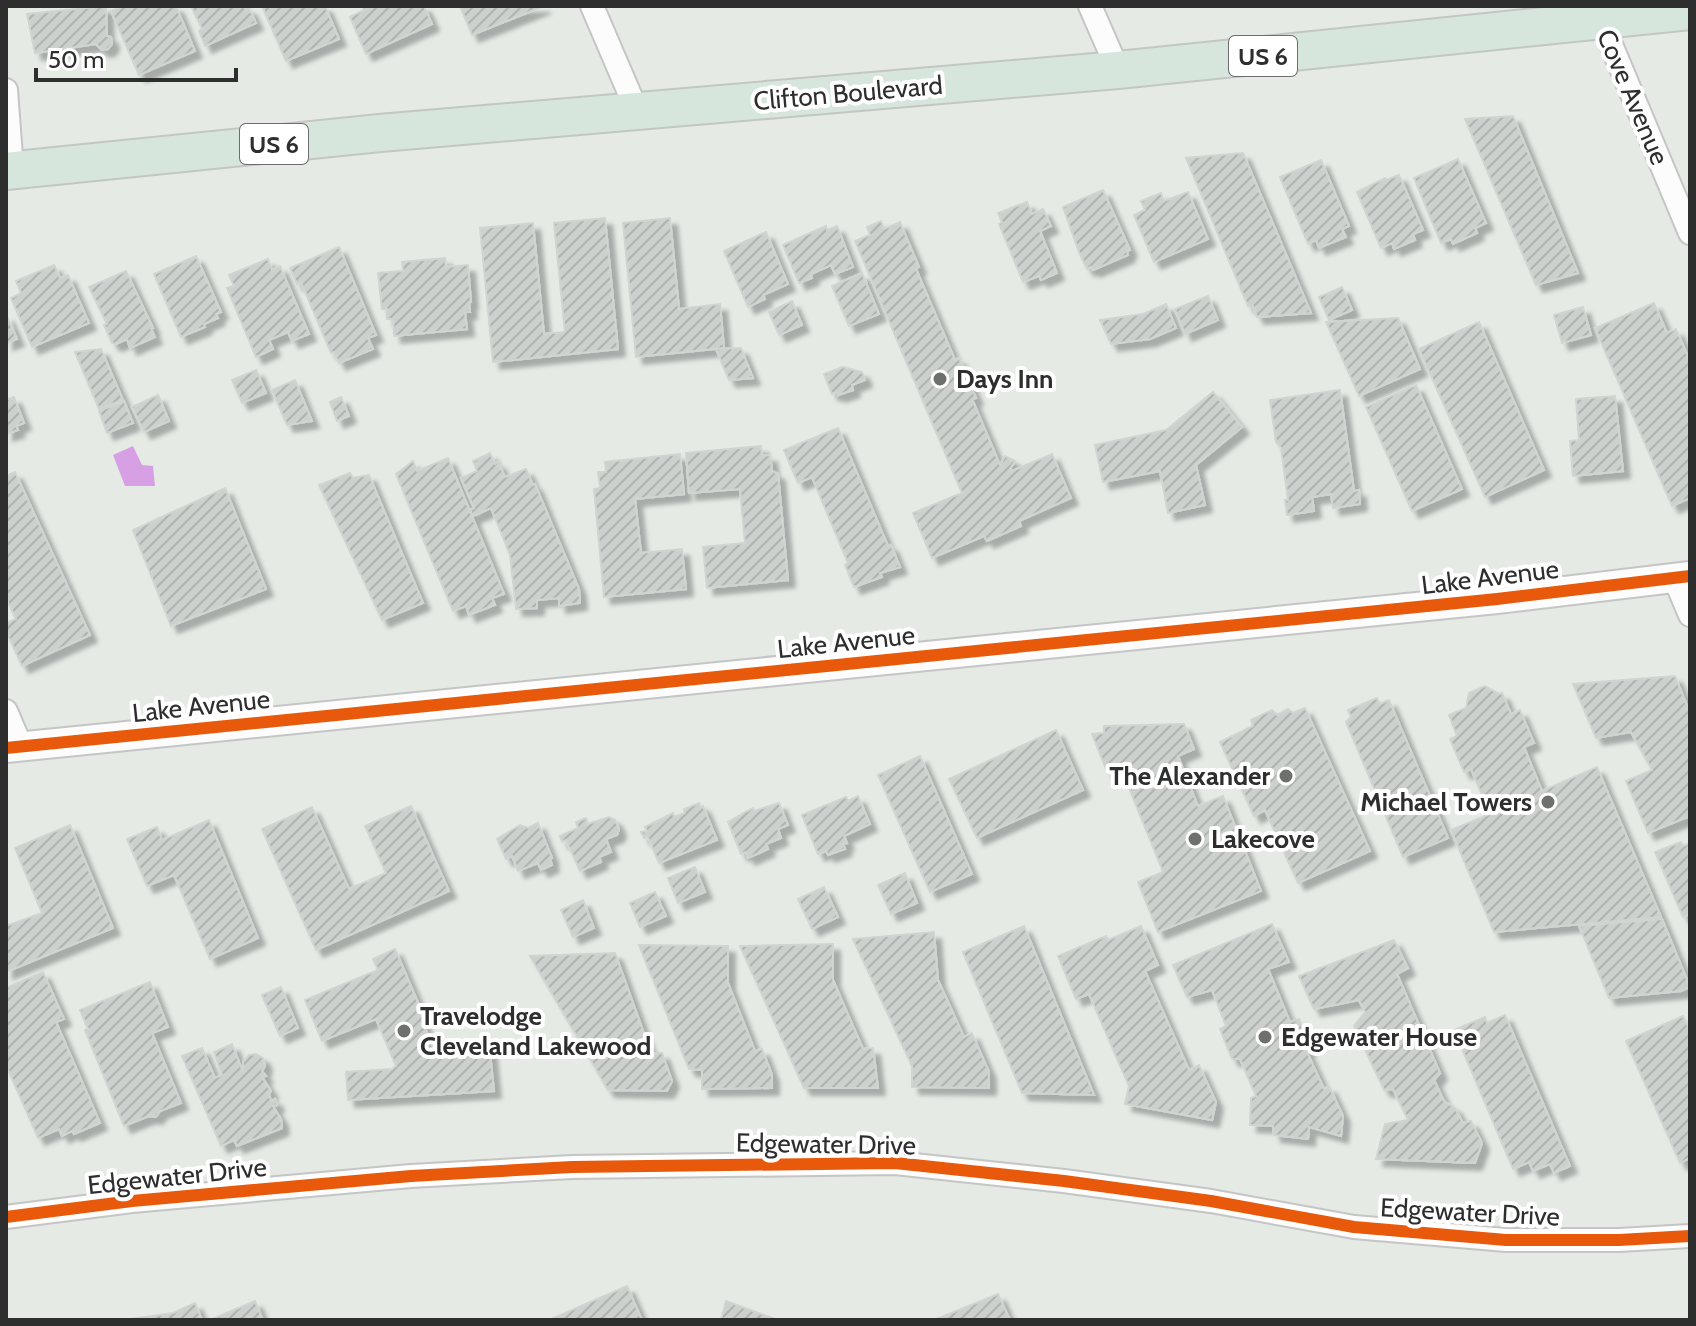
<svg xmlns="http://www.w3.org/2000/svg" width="1696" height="1326" font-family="Cabin,sans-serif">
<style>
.water{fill:#d8a0e4}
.building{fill:url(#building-hatch);stroke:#d1d5d1;stroke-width:2;filter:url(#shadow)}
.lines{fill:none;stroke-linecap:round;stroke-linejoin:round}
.minor-casing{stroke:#c4c5c4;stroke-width:26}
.tertiary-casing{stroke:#c4c5c4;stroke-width:32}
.primary-casing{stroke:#c4c6c4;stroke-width:40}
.minor{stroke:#fbfcfb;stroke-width:22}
.tertiary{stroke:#fbfcfb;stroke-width:28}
.primary{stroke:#d7e6dc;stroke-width:36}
.cycleway-casing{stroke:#fff;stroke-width:17}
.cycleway{stroke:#e8590c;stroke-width:12}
.poi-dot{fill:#6e706e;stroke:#fff;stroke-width:3}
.labels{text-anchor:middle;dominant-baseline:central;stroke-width:8;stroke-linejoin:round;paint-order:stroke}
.shield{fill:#fff;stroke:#6d6d6d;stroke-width:2}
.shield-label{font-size:24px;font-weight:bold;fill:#2e2e2e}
.street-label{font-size:26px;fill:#2e2e2e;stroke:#fff}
.poi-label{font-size:26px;font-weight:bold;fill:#2e2e2e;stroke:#fff;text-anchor:start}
</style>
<defs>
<pattern id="building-hatch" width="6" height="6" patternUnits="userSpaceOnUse" patternTransform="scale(2)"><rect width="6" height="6" fill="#cdd1cd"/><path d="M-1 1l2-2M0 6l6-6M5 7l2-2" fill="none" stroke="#b0b4b0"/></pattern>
<filter id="shadow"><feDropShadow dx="7" dy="7" stdDeviation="2" flood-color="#0004"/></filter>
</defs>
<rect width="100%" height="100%" fill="#e5eae5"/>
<path class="water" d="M133,446L142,465L153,466L155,486H125L113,455Z"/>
<path class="building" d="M106,6L107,36L111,37L112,44L108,49L102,50L96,44L35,53L27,14Z
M123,6H176L195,51L139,75L111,11Z
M191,6H244L245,9L249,8L256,23L205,46L199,31L202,29Z
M262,6H325L339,39L286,61Z
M362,6H424L432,24L366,54L350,17L364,10Z
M460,6H544L472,35Z
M1513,116L1578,273L1536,285L1465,119Z
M1243,153L1311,313L1257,317L1253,306H1248L1186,158Z
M1458,159L1486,223L1475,228L1477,233L1453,244L1451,239L1441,243L1414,178Z
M1321,160L1349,226L1342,229L1346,237L1319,248L1316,240L1308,244L1280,177Z
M1399,175L1423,230L1413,234L1415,240L1394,249L1392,243L1381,248L1357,192L1385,178L1386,180Z
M1103,190L1130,250L1127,251L1128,255L1093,270L1091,267L1087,269L1079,252L1063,207Z
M1188,192L1208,239L1154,262L1134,215L1145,210L1141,201L1161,193L1164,201Z
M1027,202L1032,214L1043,209L1051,226L1040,231L1057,273L1041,280L1039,276L1023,282L999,224L1002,222L998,213Z
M605,218L618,349L493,362L480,228L533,223L544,334L565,332L554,223Z
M670,218L679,309L720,304L724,348L636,357L623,223Z
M881,221L884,229L900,222L919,267L916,269L955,360L959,358L976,398L972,399L1000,465L1005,456L1015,461L1010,469L1012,471L1052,454L1071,498L1019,521L1021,526L987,541L984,536L932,558L913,513L962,493L855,241L870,235L867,227Z
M826,226L827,230L837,226L853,267L835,274L831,265L811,274L812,278L799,283L783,245Z
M766,232L788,284L763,295L765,299L748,307L724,251Z
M339,247L376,335L368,338L373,349L339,363L334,352L331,353L301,282L297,284L290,268Z
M196,256L221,312L216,314L218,318L204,324L205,327L181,337L154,274Z
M445,258L446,267L468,265L471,302H469L470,312H465L467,329L394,336L393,319H387V309H382L378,273L403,271L402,262Z
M268,259L272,270L280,266L309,334L292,341L288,332L269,340L273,349L256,357L227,288L234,286L229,275Z
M54,265L60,278L68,275L89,323L32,347L11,298L21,293L16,281Z
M126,271L153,328L151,329L155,337L130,348L127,339L116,344L112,343L104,325L107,324L89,287Z
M862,273L879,314L849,326L832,286Z
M1342,287L1352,310L1329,320L1319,297Z
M1208,296L1218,320L1185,334L1175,309Z
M792,301L802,325L779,335L769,312Z
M1654,303L1667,333L1676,329L1690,361V498L1672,506L1595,328Z
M1166,304L1176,328L1150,339L1111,344L1100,320L1143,314Z
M1583,307L1591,335L1562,343L1554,315Z
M6,314L17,339L6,343Z
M1398,318L1420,369L1359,396L1326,322Z
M1479,322L1544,470L1485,497L1419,349Z
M741,348L753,378L729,380L716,349Z
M101,349L123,400L99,409L75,352Z
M843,367L862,372L865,380L852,385L853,390L838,395V392L832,394L824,374Z
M256,370L266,393L242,403L232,380Z
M295,380L312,421L287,425L272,390Z
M1416,385L1462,489L1412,511L1366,407Z
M1340,390L1354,491L1359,490L1360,504L1333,508L1331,494L1312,497L1314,511L1287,515L1285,500H1288L1281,448L1276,442L1270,400Z
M1213,392L1242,427L1196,465L1205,505L1168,513L1160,471L1103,482L1095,445L1166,430Z
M158,395L169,421L144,432L132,407Z
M1615,396L1623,471L1573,476L1570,441L1579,440L1576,399Z
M14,397L24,423L16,426L18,430L6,434V400Z
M341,397L349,416L337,421L330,402Z
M124,401L133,423L107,433L99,411Z
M838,428L888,546L891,545L900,567L880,573L882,577L854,587L845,565L848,563L812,477L798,483L784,450Z
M761,446L762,456L770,455L772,471L778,474L788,580L707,588L703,547L745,543L740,489L689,493L686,453Z
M490,453L495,464L498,462L505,477L526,469L533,485L535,484L579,589L580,603L559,606V598L537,600V608L516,609L510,555L491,508L473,516L470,510L474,508L461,478L477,471L473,461Z
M680,454L684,494L635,499L641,553L682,549L686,589L604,597L594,489L600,488L598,472H606L605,462Z
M448,458L504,594L492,598L495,605L469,615L466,606L453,611L396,474L413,461L417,471Z
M15,472L90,635L22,666L6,631V623L16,619L6,598V476Z
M350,473L353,478L369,475L423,603L382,620L319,485Z
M225,488L266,589L171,626L133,530Z
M1675,676L1690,713V816L1648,833L1626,781L1652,770L1631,732L1596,738L1573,684Z
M1485,686L1499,694L1502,693L1511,714L1520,710L1534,743L1524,747L1542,791L1597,767L1661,917L1494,932L1451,830L1490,814L1471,769L1464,772L1450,739L1457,736L1449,715L1466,708L1469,693Z
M1377,698L1380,704L1389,700L1448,838L1403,857L1346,722L1351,717L1348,710Z
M1305,708L1370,851L1298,883L1265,810L1254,816L1220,742L1253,726L1251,720L1272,710L1277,715L1288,709L1293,713Z
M1184,724L1194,749L1178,756L1198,806L1223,796L1261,891L1158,932L1138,882L1163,872L1121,768L1108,774L1092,734L1104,733V726Z
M1056,730L1083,790L977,838L949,779Z
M920,756L972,874L930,892L878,775Z
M858,796L870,824L844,836L847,843L843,844L845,849L828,855L826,851L818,854L802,815L846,797L848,801Z
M699,803L701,808L703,806L717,840L659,863L648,837L644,838L641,832L647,831L645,827L673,813L674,817L685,813L684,809Z
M779,803L788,825L778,829L781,838L766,844L768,849L748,858L746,852L741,854L728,822L753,808L754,811Z
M411,806L449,891L316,950L262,829L312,807L349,889L386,873L365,826Z
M609,817L615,820L619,829L617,835L606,839L611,852L599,857L601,862L580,871L566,840L562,842L560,836L578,828L576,822L586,818L588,824Z
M209,820L258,938L210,959L174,875L147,886L127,839L157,827L162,840Z
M538,823L552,858L550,859L552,865L541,870L538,863L518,871L512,856L506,859L497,839L520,825L528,828Z
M70,825L113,928L6,972V926L42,913L15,848Z
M1681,842L1683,846L1690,843V914L1683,917L1655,852Z
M695,867L705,892L678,903L668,878Z
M905,873L917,903L891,914L878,885Z
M824,887L838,917L812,929L798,899Z
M655,892L666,916L640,927L630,903Z
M583,900L594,928L573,937L561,910Z
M1662,919L1690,987L1681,991L1609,998L1579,926Z
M1272,924L1289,962L1268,969L1290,1022L1299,1019L1310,1045L1306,1050L1324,1089L1329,1086L1343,1116L1341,1136L1309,1127L1308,1139L1274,1135L1273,1126L1250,1125L1251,1098L1256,1096L1240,1059H1232L1220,1029L1226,1026L1212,990L1187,997L1173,965Z
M1024,926L1094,1095L1022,1093L963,952Z
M1141,926L1158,965L1145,971L1189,1070L1199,1065L1216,1102L1212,1120L1125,1104L1129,1086L1089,994L1076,999L1058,956L1106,936L1108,940Z
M934,932L938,980L964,1037L972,1033L989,1072V1088L912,1087V1066L853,939Z
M1394,940L1408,968L1397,974L1440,1073L1434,1080L1444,1101L1455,1108L1463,1123L1471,1121L1482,1143L1475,1163L1376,1159L1385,1124L1408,1120L1393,1089L1384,1090L1354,1026L1365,1012L1359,1000L1314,1009L1299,976Z
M833,944V980L863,1049L873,1048L878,1088H804L740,946Z
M639,945L728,946V983L755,1051L762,1049L772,1075V1088L702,1089V1070L689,1069Z
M395,949L425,1019L422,1020L434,1050L483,1047V1043H489L494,1091L348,1100L346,1072L392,1069L396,1066L376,1019L322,1041L305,1000L378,970L373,959Z
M615,953L651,1053H662L672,1081L667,1091L608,1090L530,956Z
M43,972L64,1019L56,1022L100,1123L74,1134L72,1131L62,1136L59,1129L38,1138L6,1065V988Z
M150,982L168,1027L152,1033L181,1103L160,1111L156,1117L149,1116L124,1126L85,1030L88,1029L80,1010Z
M281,987L298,1028L280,1036L262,995Z
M1505,1015L1570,1166L1554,1173L1550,1164L1533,1171L1529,1162L1513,1169L1454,1030L1485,1017L1487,1023Z
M1683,1016L1690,1031V1158L1680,1163L1626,1041Z
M232,1044L243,1072V1062L249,1055L256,1054L263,1058L265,1066L262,1071L266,1076L262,1077L271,1091L269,1094L271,1101L275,1099L277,1105L273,1106L281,1119L282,1128L237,1146L234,1140L221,1146L182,1056L202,1048L215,1078L222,1075L214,1052Z
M627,1286L642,1320H549Z
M998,1294L1010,1320H934Z
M255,1301L263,1320H210Z
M726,1301L778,1320H721Z
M195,1303L202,1320H124L173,1313Z"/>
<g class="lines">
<g class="minor-casing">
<path id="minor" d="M592,6L637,111
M1090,6L1118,70
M1597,11L1690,233
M6,90L12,170
M1674,577L1690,615
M6,711L21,746
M6,1217L132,1201L411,1176L572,1167L895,1163L1064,1181L1211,1201L1354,1227L1506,1240H1619L1690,1236"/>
</g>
<g class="tertiary-casing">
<path id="tertiary" d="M6,748L1497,599L1690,576"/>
</g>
<g class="primary-casing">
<path id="primary" d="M6,171L380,133L1118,70L1690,11"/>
</g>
<use href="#minor" class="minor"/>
<use href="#tertiary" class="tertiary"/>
<use href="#primary" class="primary"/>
<g class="cycleway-casing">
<path id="cycleway" d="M6,748L1497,599L1690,576
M6,1217L132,1201L411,1176L572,1167L895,1163L1064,1181L1211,1201L1354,1227L1506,1240H1619L1690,1236"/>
</g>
<use href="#cycleway" class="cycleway"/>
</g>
<g class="poi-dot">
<circle cx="940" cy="379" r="8"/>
<circle cx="1286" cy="776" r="8"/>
<circle cx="1548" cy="802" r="8"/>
<circle cx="1195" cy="839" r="8"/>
<circle cx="404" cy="1031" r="8"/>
<circle cx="1265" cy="1037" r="8"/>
</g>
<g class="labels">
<g class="shield">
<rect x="1229" y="36" width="68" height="40" rx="6"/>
<rect x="240" y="124" width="68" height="40" rx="6"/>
</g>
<g class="shield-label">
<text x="1263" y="56">US 6</text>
<text x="274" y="144">US 6</text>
</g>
<g class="street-label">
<text transform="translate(848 93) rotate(-5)">Clifton Boulevard</text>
<text transform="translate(1633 97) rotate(67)">Cove Avenue</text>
<text transform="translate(1490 577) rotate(-7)">Lake Avenue</text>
<text transform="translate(846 642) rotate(-6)">Lake Avenue</text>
<text transform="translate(201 706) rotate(-6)">Lake Avenue</text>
<text transform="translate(826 1144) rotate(1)">Edgewater Drive</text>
<text transform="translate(177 1176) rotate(-6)">Edgewater Drive</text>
<text transform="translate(1470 1212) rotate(3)">Edgewater Drive</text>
</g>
<g class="poi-label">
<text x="956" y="379">Days Inn</text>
<text x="1270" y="776" text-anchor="end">The Alexander</text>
<text x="1532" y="802" text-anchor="end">Michael Towers</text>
<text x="1211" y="839">Lakecove</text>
<text x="420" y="1016">Travelodge<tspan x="420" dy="30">Cleveland Lakewood</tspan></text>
<text x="1281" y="1037">Edgewater House</text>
</g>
</g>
<rect width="1696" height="1326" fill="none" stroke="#2e2e2e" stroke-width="16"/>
<path d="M36 68v12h200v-12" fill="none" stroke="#2e2e2e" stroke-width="4"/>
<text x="48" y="68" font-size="24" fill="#2e2e2e" stroke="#ffffff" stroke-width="6" paint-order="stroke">50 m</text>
</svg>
